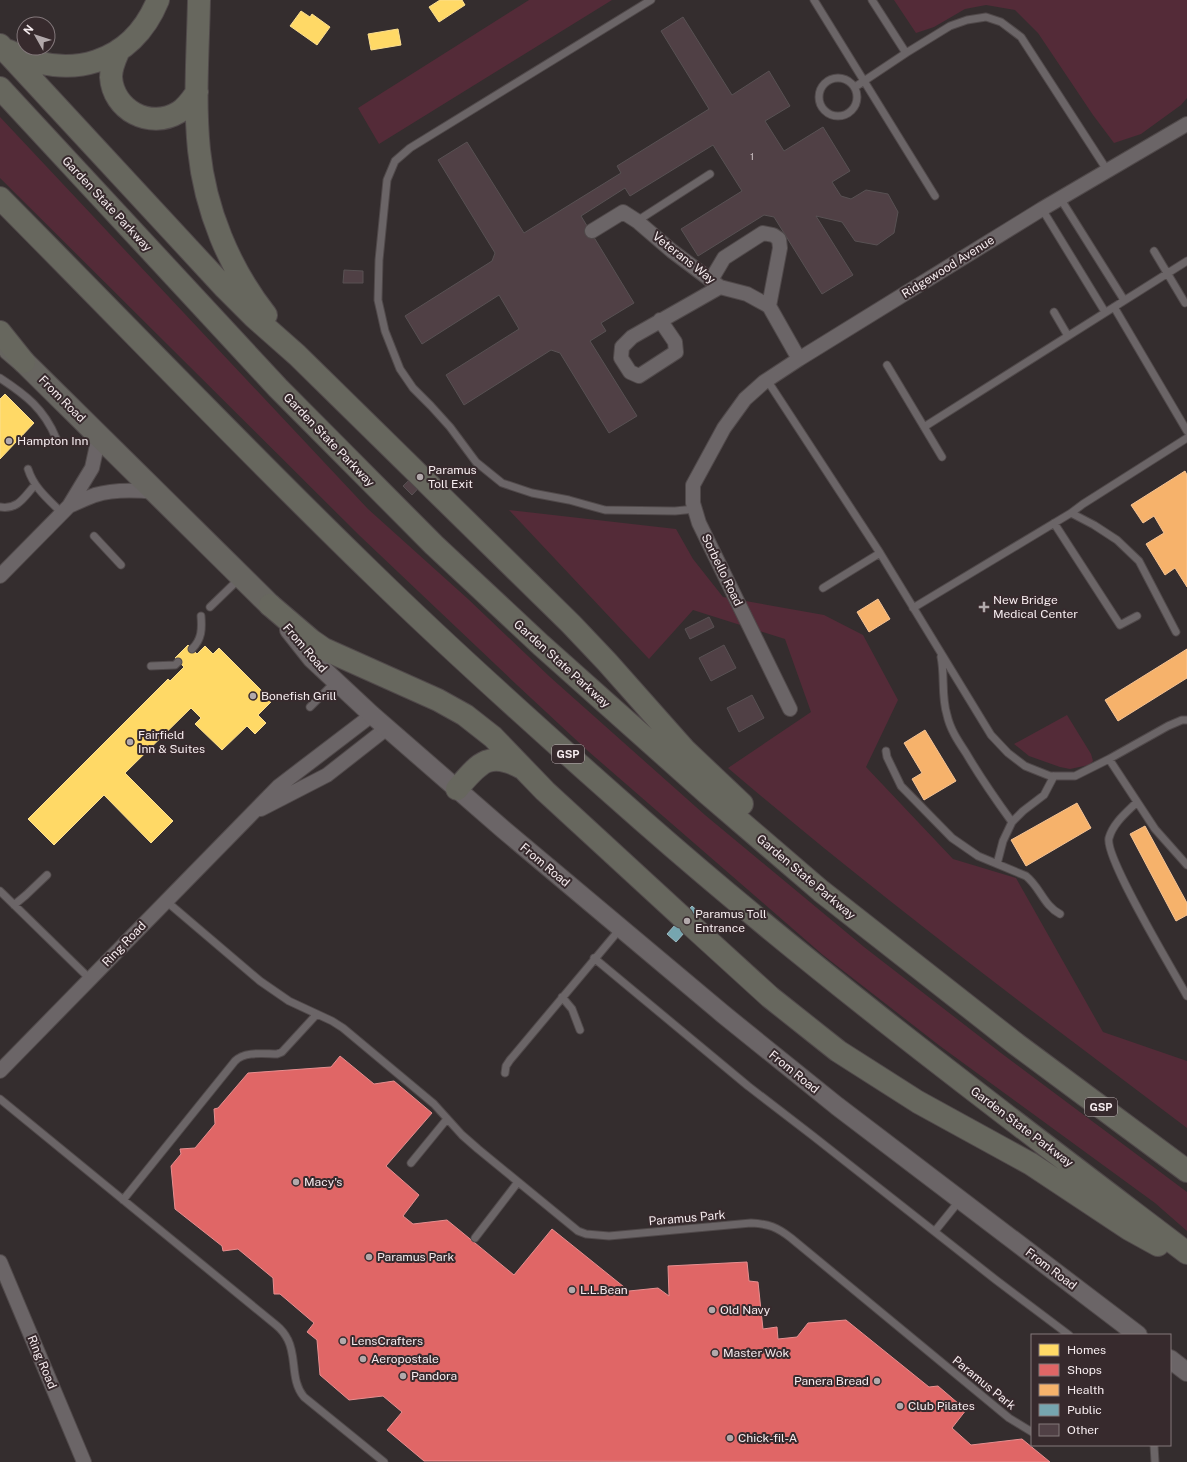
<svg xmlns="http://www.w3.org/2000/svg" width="1187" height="1462" font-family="'Public Sans',sans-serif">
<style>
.green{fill:#542b38}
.homes{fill:#ffd966;stroke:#fcdf8f}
.shops{fill:#e06666;stroke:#e78e8f}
.health{fill:#f6b26b;stroke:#f6c393}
.public{fill:#76a5af;stroke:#9cbac2}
.building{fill:#504045;stroke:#585153}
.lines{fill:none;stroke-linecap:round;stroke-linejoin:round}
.service-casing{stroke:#50494a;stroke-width:9}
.minor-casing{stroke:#50494a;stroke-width:16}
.tertiary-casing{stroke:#50494a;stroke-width:20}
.primary-casing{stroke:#50494a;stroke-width:24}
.motorway-casing{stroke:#50494a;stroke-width:24}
.service{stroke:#6b6567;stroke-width:7}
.minor{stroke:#6b6567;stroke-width:14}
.tertiary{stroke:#6b6567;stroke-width:18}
.primary{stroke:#676560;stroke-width:22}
.motorway{stroke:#67675e;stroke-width:22}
.poi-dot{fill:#b2a9ab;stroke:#372a2d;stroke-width:1.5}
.labels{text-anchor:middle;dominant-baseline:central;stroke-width:4;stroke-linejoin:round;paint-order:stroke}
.number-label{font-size:10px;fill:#ccc1c4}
.shield{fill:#372a2d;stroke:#bdb2b5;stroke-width:1}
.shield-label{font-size:11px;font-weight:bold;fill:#f6ecef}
.street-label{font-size:12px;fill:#f6ecef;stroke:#372a2d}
.poi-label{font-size:12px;fill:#f6ecef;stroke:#372a2d;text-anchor:start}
</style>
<rect width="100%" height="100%" fill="#342d2e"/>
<path class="green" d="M529,0H612L379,144L358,108Z
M894,0H1187V98L1181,105L1141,134L1114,143L1093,115L1038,33L1015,10L986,5L965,9L934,27L916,33Z
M0,117L368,509L468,599L550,677L705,815L864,947L1001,1053L1187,1192V1231L1155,1203L940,1046L823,955L588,751L517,685L360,536L0,178Z
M509,510L676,529L693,559L723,597L824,615L863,635L898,700L866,767L953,859L1016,878L1103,1032L1187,1061V1128C1032,1011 875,894 728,768L811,712L785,639L693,610L649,659Z
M1067,715L1091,754L1093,761L1089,765L1070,769L1060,767L1029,756L1014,744Z"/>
<path class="homes" d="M440,0H462L465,5L439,22L429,7Z
M301,11L310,17L312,14L330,27L317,45L290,26Z
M398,29L401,45L371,50L368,34Z
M5,394L34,423L0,459V399Z
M188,645L197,654L205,646L213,654L219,648L272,701L258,715L266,723L255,734L247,726L222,750L195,724L201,718L191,708L125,773L173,821L151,843L104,795L54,845L28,819L168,679L170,681L184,667L175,658Z"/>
<path class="shops" d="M340,1056L374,1084L394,1081L432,1113L386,1166L419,1195L403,1216L413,1224L447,1220L514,1275L552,1229L629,1291L658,1288L669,1296L668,1266L747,1262L749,1281L758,1282L763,1329L777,1327L778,1339L797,1337L808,1323L846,1320L929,1387L938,1386L966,1410L952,1428L971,1445L1022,1439L1050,1462L424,1461L387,1430L402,1412L383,1396L349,1400L320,1375L317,1340L307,1332L314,1323L280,1294H274L273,1278L238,1249L223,1251L222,1246L175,1209L171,1166L181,1154L180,1149L195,1148L215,1124L214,1109L218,1108L248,1073L331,1067Z"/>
<path class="health" d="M1185,471L1187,475V587L1175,568L1165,575L1146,544L1164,533L1154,516L1143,523L1131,505Z
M878,599L890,619L869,632L857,612Z
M1187,649V678L1118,721L1105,700Z
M925,730L956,781L924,800L912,779L922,773L904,743Z
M1077,803L1091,828L1026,866L1011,840Z
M1145,826L1187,903V915L1176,921L1130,834Z"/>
<path class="public" d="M692,906L701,914L676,942L667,934Z"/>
<path class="building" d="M683,17L732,95L769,71L790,106L765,121L784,151L823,127L850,171L832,182L841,196L851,199L866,190L888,194L898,212L894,233L877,245L855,241L842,222L816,216L853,275L822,294L774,217L764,215L698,256L681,229L742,191L713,145L630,196L625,188L581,216L634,303L601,323L606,331L590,341L637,416L609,433L560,353L551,350L464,405L446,375L519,329L499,295L422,344L405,316L492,261L495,253L438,160L467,142L524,233L621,173L617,166L709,109L661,31Z
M344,270L363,271V283H343Z
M424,466L425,481L412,495L403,486Z
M709,617L714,627L690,639L685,629Z
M724,645L736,668L711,681L699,658Z
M752,695L764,718L739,732L727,708Z"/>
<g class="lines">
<g class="service-casing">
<path id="service" d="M651,0L410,148L395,161L387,180L379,260L378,300L385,331L400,369L413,388L431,406L450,427L476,462L502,483L532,493L569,500L605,510L675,511L695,509
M814,0L935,196
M872,0L906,53
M819 97a19 19 0 1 1 38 0a19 19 0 1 1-38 0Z
M855,87L906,53L950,26L967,20L986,17L1001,22L1021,37L1107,170
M1060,198L1124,300
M1042,209L1105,312
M637,221L710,174
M1154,251L1185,303
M1114,307L1187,431
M1054,312L1068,336
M887,365L942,457
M0,378C26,395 44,409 56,438
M767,380L880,553L991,735L1008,753L1025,766L1050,776H1075L1109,759L1168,726L1182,720H1187
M924,427L1187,261
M28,469C34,488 48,499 62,513
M0,507C18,510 24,497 35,485
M1071,513L1083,504L1187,438
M1054,523L1120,625L1137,616
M94,536L121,565
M823,588L880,553
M210,607L240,578
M913,608L1071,513L1094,525L1117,540L1139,561L1176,632
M192,649C202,639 202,629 201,616
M941,657C945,676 941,696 947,715C950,729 958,741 966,753C980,777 996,800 1012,822
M151,666L175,665L178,662
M310,707L335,682
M886,751L887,757L901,786L952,838L978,856L1026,876C1040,887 1044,906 1060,914
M1109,759L1155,829L1187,865
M1137,802C1127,812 1113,823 1109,838C1104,857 1174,972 1187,996
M997,864L1003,841L1012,822L1023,811L1044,795L1054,776
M0,891L90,979
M166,901L260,981L289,1001L332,1021L343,1028L434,1104L462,1135L478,1149L578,1231L586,1234L609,1236L751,1223C769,1224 777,1227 791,1238L1009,1418L1032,1432
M14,905L26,895L47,875
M594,958L748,1086L813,1136L996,1280L1069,1335
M562,997L572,1009L580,1030
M505,1073L506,1066L510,1060L620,929
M0,1099L276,1325C281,1329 285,1334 288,1340C297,1358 290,1380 304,1397L384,1462
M411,1163L447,1119
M123,1200L235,1061C245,1051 264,1054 277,1054L282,1052L317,1014
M935,1231L960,1200
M475,1238L518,1182
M1154,1445L1155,1462"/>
</g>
<g class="minor-casing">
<path id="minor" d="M592,231L623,212L637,221L672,251L720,287L747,294L769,306L799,359
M711,280L724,258L763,233L773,235L779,239L780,248L769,306
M660,320L675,342L676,352L639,376L630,372L621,358L622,347L632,337L720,287
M69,506C78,502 87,498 95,495C114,489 135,490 155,492
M0,576L69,506L92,468L99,436
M790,709L699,523L693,503V485L724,428L745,399L764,382L799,359L1042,209L1187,124
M261,809L327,775L387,728
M0,1071L279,786L372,715
M0,1262L84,1462"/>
</g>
<g class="tertiary-casing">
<path id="tertiary" d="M289,630L312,659L372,715L504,830L723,1014L837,1106L1138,1335
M1170,1359L1187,1372"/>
</g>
<g class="primary-casing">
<path id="primary" d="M10,350L24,362L270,605"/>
</g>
<g class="motorway-casing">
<path id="motorway" d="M199,0C198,50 194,100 199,150C205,209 229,268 266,315
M0,45L225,288L254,317L297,355L571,624L607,662L685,750L742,804
M119,50C115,59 111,67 111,77C113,110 150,130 179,112C187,107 192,99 197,92
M9,51C69,82 132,64 158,0
M0,88L278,388L434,545L541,645L708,794L821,891L1016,1044L1187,1171
M0,198C124,323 245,450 372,573C459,658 551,740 643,821C817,974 1003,1113 1187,1253
M0,332L24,362
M270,605L311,640L324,649L438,700L465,715L493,737L545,791L682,917
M457,789C478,765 488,749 522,768
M691,925L770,997L838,1051L918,1102L1031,1164L1129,1229L1158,1245"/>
</g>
<use href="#service" class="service"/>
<use href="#minor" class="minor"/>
<use href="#tertiary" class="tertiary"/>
<use href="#primary" class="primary"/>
<use href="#motorway" class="motorway"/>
</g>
<g class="poi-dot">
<circle cx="9" cy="441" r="4"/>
<circle cx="420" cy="477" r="4"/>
<path d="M982 601h4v4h4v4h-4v4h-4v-4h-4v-4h4z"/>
<circle cx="253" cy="696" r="4"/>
<circle cx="130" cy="742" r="4"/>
<circle cx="687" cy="921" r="4"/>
<circle cx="296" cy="1182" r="4"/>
<circle cx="369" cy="1257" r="4"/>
<circle cx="572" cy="1290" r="4"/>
<circle cx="712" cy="1310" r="4"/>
<circle cx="343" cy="1341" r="4"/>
<circle cx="715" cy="1353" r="4"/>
<circle cx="363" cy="1359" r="4"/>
<circle cx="403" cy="1376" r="4"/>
<circle cx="877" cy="1381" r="4"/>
<circle cx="900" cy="1406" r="4"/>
<circle cx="730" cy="1438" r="4"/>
</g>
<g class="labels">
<g class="number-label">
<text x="752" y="156">1</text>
</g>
<g class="shield">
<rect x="552" y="745" width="32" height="18" rx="3"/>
<rect x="1085" y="1098" width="32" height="18" rx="3"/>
</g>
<g class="shield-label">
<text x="568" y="754">GSP</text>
<text x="1101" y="1107">GSP</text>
</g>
<g class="street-label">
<text transform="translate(107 204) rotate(47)">Garden State Parkway</text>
<text transform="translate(684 258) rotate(38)">Veterans Way</text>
<text transform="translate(948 267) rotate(-32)">Ridgewood Avenue</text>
<text transform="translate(62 399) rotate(45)">From Road</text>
<text transform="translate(329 440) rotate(46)">Garden State Parkway</text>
<text transform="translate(722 570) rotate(64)">Sorbello Road</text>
<text transform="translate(305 648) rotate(49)">From Road</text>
<text transform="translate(562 664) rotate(42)">Garden State Parkway</text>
<text transform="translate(545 865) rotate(40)">From Road</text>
<text transform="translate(806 877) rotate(40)">Garden State Parkway</text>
<text transform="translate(124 944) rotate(-46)">Ring Road</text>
<text transform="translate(794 1072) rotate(39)">From Road</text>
<text transform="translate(1022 1127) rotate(37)">Garden State Parkway</text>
<text transform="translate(687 1218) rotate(-5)">Paramus Park</text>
<text transform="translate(1051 1269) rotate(37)">From Road</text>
<text transform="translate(42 1362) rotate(67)">Ring Road</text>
<text transform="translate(984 1383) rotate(39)">Paramus Park</text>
</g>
<g class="poi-label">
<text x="17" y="441">Hampton Inn</text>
<text x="428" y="470">Paramus<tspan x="428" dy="14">Toll Exit</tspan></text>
<text x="993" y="600">New Bridge<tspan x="993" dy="14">Medical Center</tspan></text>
<text x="261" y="696">Bonefish Grill</text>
<text x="138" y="735">Fairfield<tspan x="138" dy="14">Inn &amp; Suites</tspan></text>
<text x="695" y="914">Paramus Toll<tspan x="695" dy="14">Entrance</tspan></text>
<text x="304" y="1182">Macy's</text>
<text x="377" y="1257">Paramus Park</text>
<text x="580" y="1290">L.L.Bean</text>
<text x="720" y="1310">Old Navy</text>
<text x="351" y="1341">LensCrafters</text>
<text x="723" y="1353">Master Wok</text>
<text x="371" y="1359">Aeropostale</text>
<text x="411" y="1376">Pandora</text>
<text x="869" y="1381" text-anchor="end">Panera Bread</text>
<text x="908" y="1406">Club Pilates</text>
<text x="738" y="1438">Chick-fil-A</text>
</g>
</g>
<rect x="1031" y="1334" width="140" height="112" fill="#372a2d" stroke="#83787b"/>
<rect x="1039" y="1344" width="20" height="12" fill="#ffd966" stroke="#83787b"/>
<text x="1067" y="1354" font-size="12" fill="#f6ecef">Homes</text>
<rect x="1039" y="1364" width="20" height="12" fill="#e06666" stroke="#83787b"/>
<text x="1067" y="1374" font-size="12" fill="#f6ecef">Shops</text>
<rect x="1039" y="1384" width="20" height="12" fill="#f6b26b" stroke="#83787b"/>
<text x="1067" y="1394" font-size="12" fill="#f6ecef">Health</text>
<rect x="1039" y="1404" width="20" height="12" fill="#76a5af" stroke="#83787b"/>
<text x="1067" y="1414" font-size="12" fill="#f6ecef">Public</text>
<rect x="1039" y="1424" width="20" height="12" fill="#504045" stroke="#83787b"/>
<text x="1067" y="1434" font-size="12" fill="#f6ecef">Other</text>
<g transform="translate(36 36) rotate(309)"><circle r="19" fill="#372a2d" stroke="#83787b"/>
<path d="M0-3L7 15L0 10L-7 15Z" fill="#b2a9ab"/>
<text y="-6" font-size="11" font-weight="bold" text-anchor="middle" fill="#f6ecef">N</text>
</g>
</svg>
